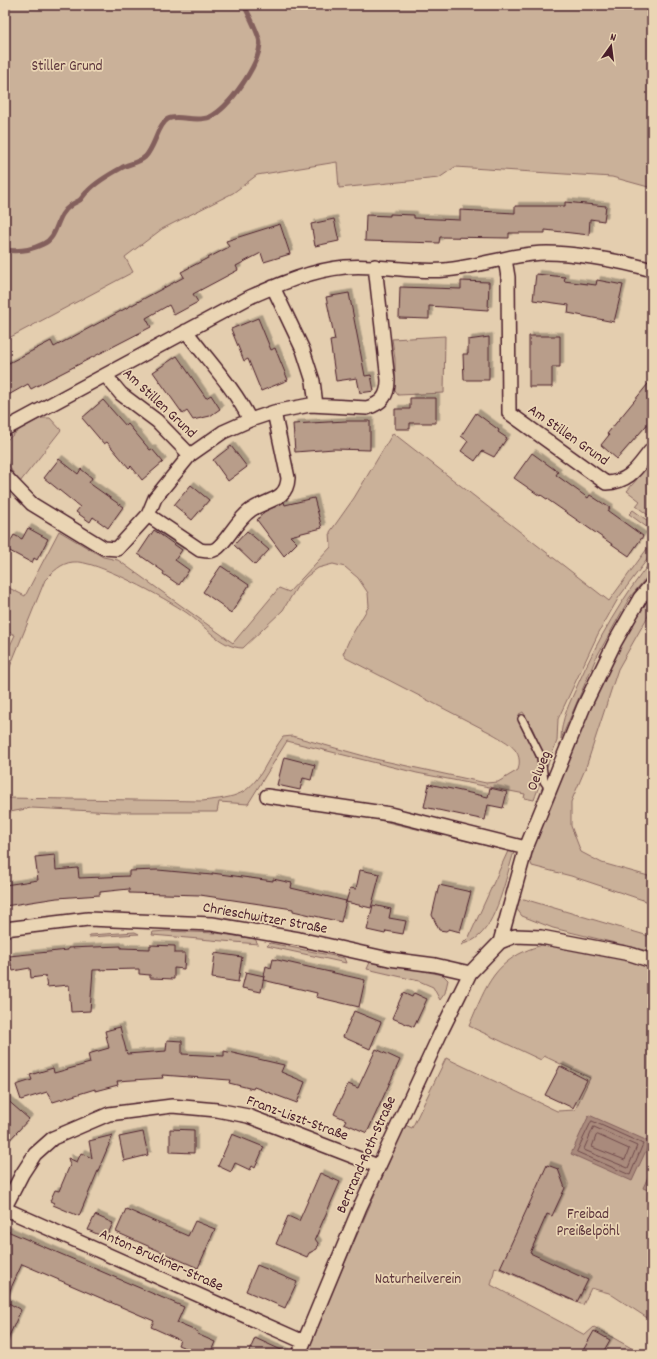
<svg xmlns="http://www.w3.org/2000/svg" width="657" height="1359" font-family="Dekko,sans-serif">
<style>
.green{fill:#cab199;stroke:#8a6862}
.water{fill:#a98a7c;stroke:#835f5c}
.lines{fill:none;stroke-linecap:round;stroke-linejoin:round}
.shore{stroke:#704a4b;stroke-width:1}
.stream{stroke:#835f5c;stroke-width:5}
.building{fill:#b89d8a;stroke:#4a1f2b;filter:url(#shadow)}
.service-casing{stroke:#4a1f2b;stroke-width:10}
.minor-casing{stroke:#4a1f2b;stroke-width:16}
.service{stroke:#ead5b4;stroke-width:7}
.minor{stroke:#ead5b4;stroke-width:13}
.labels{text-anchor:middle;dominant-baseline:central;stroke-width:3.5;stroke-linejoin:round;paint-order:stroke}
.park-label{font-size:15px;fill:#5d353c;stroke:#ead5b4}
.street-label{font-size:15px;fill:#4a1f2b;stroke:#ead5b4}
</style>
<defs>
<filter id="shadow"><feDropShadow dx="3.5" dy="-3.5" stdDeviation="0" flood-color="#0004"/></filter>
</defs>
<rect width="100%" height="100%" fill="#e4ceaf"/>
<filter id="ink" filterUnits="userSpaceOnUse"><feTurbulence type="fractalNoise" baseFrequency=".025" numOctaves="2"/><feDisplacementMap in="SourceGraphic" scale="8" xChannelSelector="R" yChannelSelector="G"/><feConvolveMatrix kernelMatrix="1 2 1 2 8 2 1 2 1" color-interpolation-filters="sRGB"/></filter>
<g filter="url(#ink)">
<path class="green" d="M5,5H652V188L612,177L455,167L439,178L339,188L337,162L257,175L233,193L162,229L125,257L133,272L5,340Z
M445,336L444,393L398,395L395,391V359L392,339Z
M41,418H50L61,430L20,482C8,467 5,461 5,441L21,429Z
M393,433L609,601L652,542V553L619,597L598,634L558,719L557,741L546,769L544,767C541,747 534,728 523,712L519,714C525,730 542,765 540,781C539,787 536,794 534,800L524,798L525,794L417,773L287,741L248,804L219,802L217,812H115L31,808L5,813V798L202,801C237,797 249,796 267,763C272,754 277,745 283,737L292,736L375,759L486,783L498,782L518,770C524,750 508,743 493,734L346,658L343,654L350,638L369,606L368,593L358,578L345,567L333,564L318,568L306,577L297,587L283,610L243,648C221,648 204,625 187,613C167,599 95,559 73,562C61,563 53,572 45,580L5,679V656L15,635L5,630V586L25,596L59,531L103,557L118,560L233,643L279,588L289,592L331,547L330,532L354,498Z
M652,461V518L636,506L640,501L627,491Z
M633,510L652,524V531L629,514Z
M652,560V571L630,597L596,658L561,739C561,718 570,703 578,684C598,639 622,598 652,560Z
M652,589V609L618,669L586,767L571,802V826L581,852L602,863L652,877V903L571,876L532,866L530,861L535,839L606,667Z
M379,819L430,829L513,850L514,852C506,876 497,925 475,939C471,942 465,943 461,945L469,937L508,851L379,820Z
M524,899L652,937V952L553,928L522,916L516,908L519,900Z
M166,931L216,933L255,939L258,944L152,935L153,932Z
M135,932L139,934L89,937L90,935Z
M270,943L344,958L346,963L267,946Z
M542,945C579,945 617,954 652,966V1321L609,1293L591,1288L583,1305L495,1267L491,1285L585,1335L594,1327L642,1354H305L405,1125L412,1128L446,1058L557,1111L575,1110L590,1078L544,1056L541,1060L469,1026C487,984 494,959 542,945Z
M371,960L443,975L448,980L445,993L440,1000L433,987L419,981L367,969Z"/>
<path class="water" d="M589,1115L650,1142L632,1181L571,1154Z
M652,1168V1192L643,1188Z"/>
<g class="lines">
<path class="shore" d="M592,1121L643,1144L630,1175L577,1152Z
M594,1127L637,1146L628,1168L584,1150Z
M598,1135L629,1149L625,1160L592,1147L596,1136Z"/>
<path class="stream" d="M5,250C18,252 31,250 43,244C59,237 55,216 70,206C73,203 77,202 80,200C83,197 85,193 88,191C97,181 112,173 123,167C131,163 138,163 145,157C155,147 158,124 168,119C178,114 196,123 210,117C229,108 259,65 260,44C260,36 248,13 244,5"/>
</g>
<path class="building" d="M565,202L606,206L604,221L590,219L589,235L545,230V233H509V238L440,237L439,243L365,241L366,215L390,216V214L414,215V218L460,220V210L515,213V206H565Z
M334,219L339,241L315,246L311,224Z
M280,224L290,254L264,262L261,253L236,266L238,270L193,294L198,302L174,315L169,305L146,318L151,327L31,389L28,384L5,397V365L51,341L54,347L184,277L181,272L229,247L226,241Z
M536,274L565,277L564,281L596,285L597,280L623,285L614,322L568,313L569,305L533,300Z
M461,281L489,282L488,310L429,306V319L399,318L400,287L461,289Z
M349,293L365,376L371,375L374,391L360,393L357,378L336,381L330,341L335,340L326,297Z
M258,318L271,350L275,348L288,380L261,391L248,359L244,361L231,329Z
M529,336H560V367H552V387H529Z
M489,337V380H464L463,354H468V340Z
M177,356L206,398L211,395L220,409L210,416L193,420L187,411L183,414L153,372Z
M652,379V419L617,459L601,445L609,435L607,434Z
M410,398H436V423H410V429H395V409H410Z
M103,400L126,426L128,424L150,450L152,449L163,462L142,480L131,466L129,468L107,442L104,444L82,418Z
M476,413L499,430L498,432L507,438L494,457L482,451L475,461L461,451L468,441L461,436Z
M346,421H370V450L334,449L295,452L293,424Z
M231,446L247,467L228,481L213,460Z
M532,453L558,472L556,475L588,498L590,495L610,508L608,511L643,536L629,556L541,495L540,496L514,478Z
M59,459L78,474L81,469L92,478L89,483L123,507L108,528L93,517L90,522L76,512L80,507L44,478Z
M191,485L209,500L192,520L174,505Z
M314,498L322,528L290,536L297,543L284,556L257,520L264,512L284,502L285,505Z
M28,528L48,539L37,560L34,558L32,563L6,549L14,535L22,539Z
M154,530L182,550L175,560L189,570L179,585L163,574L164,572L138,554Z
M247,531L269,550L255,565L234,545Z
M221,566L249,585L232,612L229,613L223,606L203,592Z
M284,757L315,765L311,780L303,778L300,790L277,785Z
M429,784L488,797L490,788L507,792L503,808L488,805L485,820L424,807Z
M55,855L56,870L78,868L79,878L129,876V871L158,870L212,875V873L273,881V879L292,883L291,888L346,901L341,922L293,911V909L200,895L129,893V889L100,892V895L57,898L5,906V885L38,880L35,857Z
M360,870L380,874L371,908L346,902L350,888L356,889Z
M439,885L471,892L460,932L449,929L446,931L439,930L432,915Z
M373,905L391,909L389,918L406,921L403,934L386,931L385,934L367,930Z
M150,945L175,946V953H185L184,969L174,968V979L150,978V975L139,974V969L93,970L90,1011L71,1012L69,985L47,987L45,976L31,978L30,968L13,971L9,956L68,950V948L121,946V948L150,949Z
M215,953L242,957L238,982L212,978Z
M273,959L365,980L359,1007L316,997L317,993L263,980L266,966L271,968Z
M246,972L264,976L261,992L242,988Z
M403,993L412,997L414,993L427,999L414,1027L392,1018Z
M354,1011L381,1022L370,1049L343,1037Z
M120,1027L127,1054L166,1051L167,1040L182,1041V1054L224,1056V1051L284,1065L281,1072L305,1082L297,1103L254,1087L253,1089L229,1083L230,1080L162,1075L163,1078L117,1081L118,1085L95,1091V1089L53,1102L47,1092L21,1100L16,1085L32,1080L30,1075L53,1068L54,1073L90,1063L88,1054L109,1048L105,1031Z
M376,1049L400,1060L367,1133L344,1123L346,1120L334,1114L348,1084L358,1088Z
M560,1066L587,1080L573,1108L545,1095Z
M5,1098L29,1119L5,1145Z
M170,1129L194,1130V1153L170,1152Z
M143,1132L148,1155L124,1161L119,1137Z
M232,1134L264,1147L255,1168L252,1166L250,1170L235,1163L231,1172L218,1166Z
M113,1135L79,1216L53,1205L54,1203L50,1201L55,1190L59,1191L70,1165L68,1158L77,1162L81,1153L92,1158L89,1141Z
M547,1165L558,1169L565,1188L552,1216L547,1214L530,1253L588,1280L577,1302L500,1268Z
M320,1173L340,1182L315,1239L318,1243L317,1249L309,1253L307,1257L276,1244L288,1216L299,1221Z
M126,1209L188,1236L195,1221L215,1229L198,1268L116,1232Z
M95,1215L113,1223L106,1238L88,1230Z
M5,1230L184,1307L177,1323L198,1332L197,1334L215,1342L210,1354H200L178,1345L180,1340L151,1327L154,1321L22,1264L5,1301Z
M257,1265L297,1282L285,1308L246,1291Z
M5,1301L21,1310L5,1345Z
M594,1331L610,1340L602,1354H581Z
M255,1338L290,1354H248Z"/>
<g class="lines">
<g class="service-casing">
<path id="service" d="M522,719L541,757L544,781L550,790"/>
</g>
<g class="minor-casing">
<path id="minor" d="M505,259L508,277L509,413L606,483C631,482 638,466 652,449
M273,287L303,350L313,381L316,405
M186,331C208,361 233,386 250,420
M106,376L121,394L157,421L190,455
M5,429L250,297C280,284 312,270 345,267C379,264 412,273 445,270C475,267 503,257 532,254C562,250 622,261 652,270
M5,476L32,504L104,548L117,549L148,515L155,498L190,455L223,432L250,420L274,412L310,405L367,408C382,403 388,396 388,380L375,266
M148,515L200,550C206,551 211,552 216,549C226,543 237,519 251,510C267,499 287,501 288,478L274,412
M267,796L390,814L526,848
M5,929L88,919L212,924L299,939L389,959L435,965L470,973
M500,942L515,936L541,937L630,954L652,961
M5,1207L22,1174L35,1154L53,1138L109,1114L172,1106L217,1110L248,1116L378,1166
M5,1209L304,1342
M299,1354L360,1207L442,1030L470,973L500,942L526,848L584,706L615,642L640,598L652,584"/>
</g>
<use href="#service" class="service"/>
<use href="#minor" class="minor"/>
</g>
</g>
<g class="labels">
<g class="park-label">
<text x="67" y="67">Stiller Grund</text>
<text x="588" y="1215">Freibad<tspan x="588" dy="17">Preißelpöhl</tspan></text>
<text x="418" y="1280">Naturheilverein</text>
</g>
<g class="street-label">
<text transform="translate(159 404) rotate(43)">Am Stillen Grund</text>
<text transform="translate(568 436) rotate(35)">Am Stillen Grund</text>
<text transform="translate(540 771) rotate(-68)">Oelweg</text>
<text transform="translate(265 919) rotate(10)">Chrieschwitzer Straße</text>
<text transform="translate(297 1119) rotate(20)">Franz-Liszt-Straße</text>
<text transform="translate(367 1155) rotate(-66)">Bertrand-Roth-Straße</text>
<text transform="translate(161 1261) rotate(24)">Anton-Bruckner-Straße</text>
</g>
</g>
<rect width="657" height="1359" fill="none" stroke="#ead5b4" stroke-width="20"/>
<rect x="10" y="10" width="637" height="1339" fill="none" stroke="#4a1f2b" stroke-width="1.5" filter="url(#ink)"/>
<g transform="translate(611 46) rotate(14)" stroke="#ead5b4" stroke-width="3" paint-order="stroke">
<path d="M0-3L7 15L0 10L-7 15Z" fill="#4a1f2b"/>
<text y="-6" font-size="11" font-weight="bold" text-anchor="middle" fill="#4a1f2b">N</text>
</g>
</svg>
